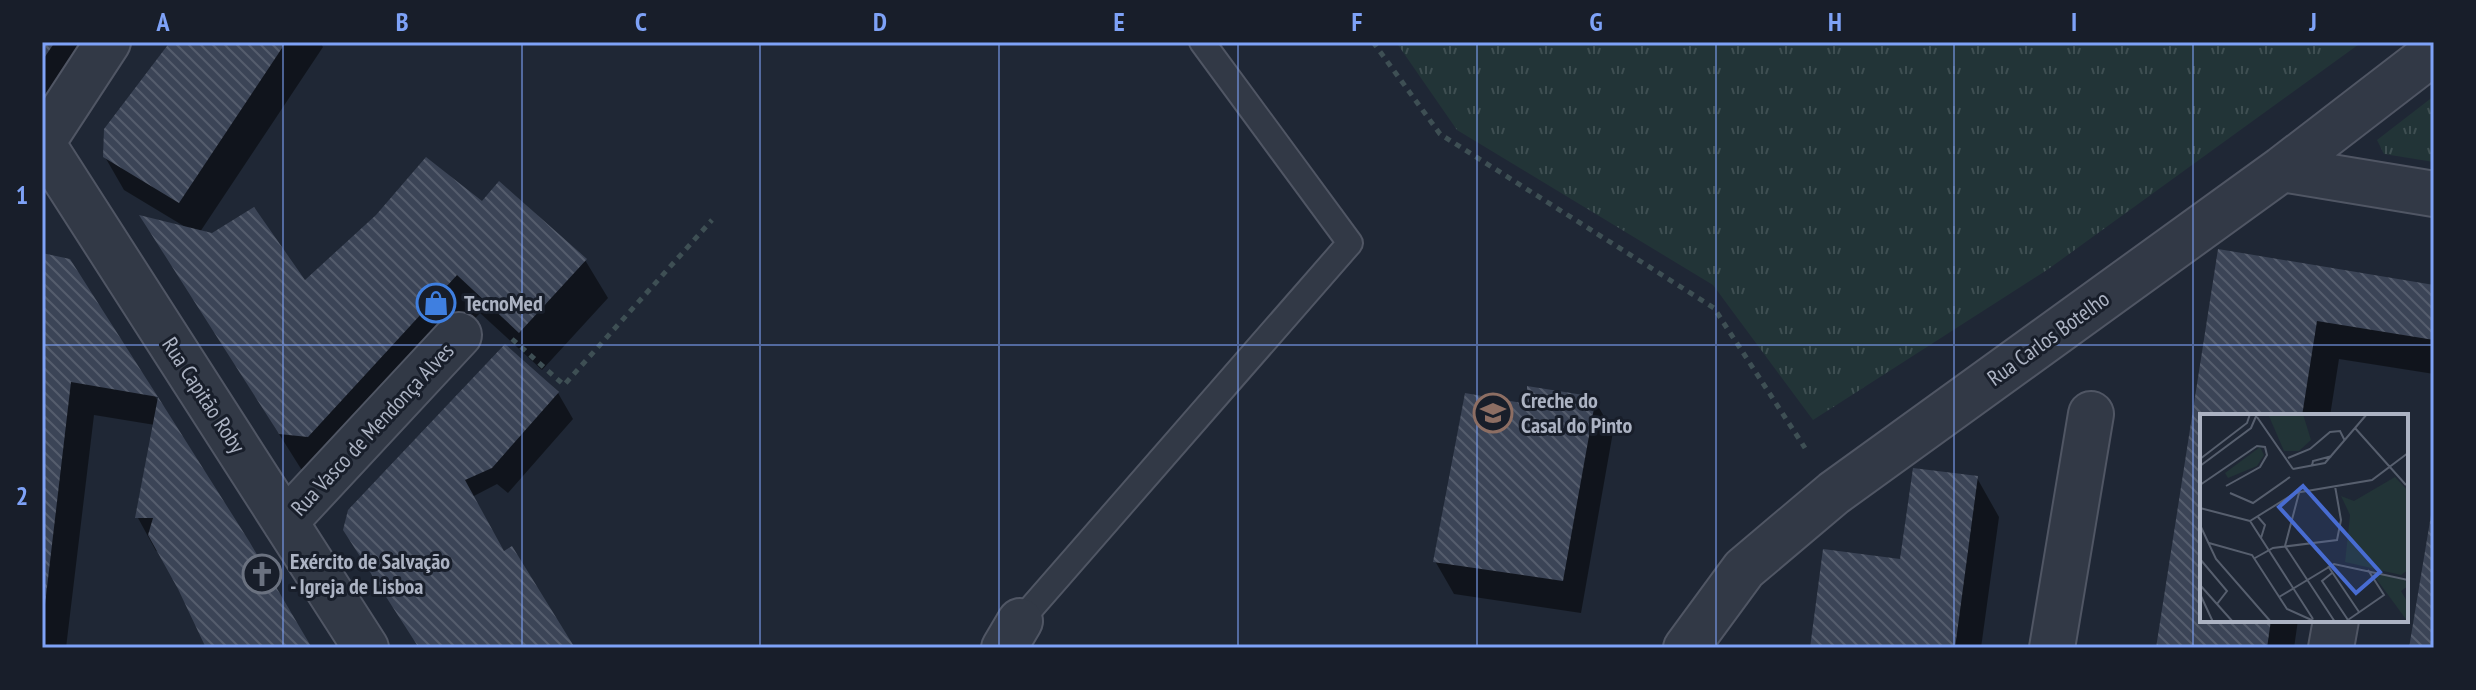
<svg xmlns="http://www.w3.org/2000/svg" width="2476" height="690" font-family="'PT Sans Narrow',sans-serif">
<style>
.grass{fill:url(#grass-tufts)}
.shadow{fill:#0007}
.building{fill:url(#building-back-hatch)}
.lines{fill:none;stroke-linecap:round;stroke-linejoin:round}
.lane-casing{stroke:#505664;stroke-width:28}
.street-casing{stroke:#505664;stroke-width:48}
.path{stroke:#3e4f54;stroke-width:5;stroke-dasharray:6 6;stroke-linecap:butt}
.lane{stroke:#323946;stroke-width:24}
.street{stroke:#323946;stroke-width:44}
.grid{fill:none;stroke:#7ea2f7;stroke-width:2;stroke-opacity:0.55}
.labels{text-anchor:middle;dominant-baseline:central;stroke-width:6;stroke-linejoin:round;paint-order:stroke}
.poi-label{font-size:22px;font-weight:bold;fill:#acb3c3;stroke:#181e2a;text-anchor:start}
.street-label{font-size:22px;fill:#acb3c3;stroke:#181e2a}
.inset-road{fill:none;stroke:#575f6e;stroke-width:2}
.view{fill:#486cd2;fill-opacity:0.15;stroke:#486cd2;stroke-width:4}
.inset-edge{fill:none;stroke:#acb3c3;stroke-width:4}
.neatline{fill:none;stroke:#7ea2f7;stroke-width:3}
.grid-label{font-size:26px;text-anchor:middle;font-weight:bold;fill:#7ea2f7}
</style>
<defs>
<pattern id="grass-tufts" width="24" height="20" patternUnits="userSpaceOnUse" patternTransform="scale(2)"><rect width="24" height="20" fill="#223437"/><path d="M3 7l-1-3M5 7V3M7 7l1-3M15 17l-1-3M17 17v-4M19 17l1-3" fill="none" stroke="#3f4f52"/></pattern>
<pattern id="building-back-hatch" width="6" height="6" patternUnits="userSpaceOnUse" patternTransform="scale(2)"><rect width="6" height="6" fill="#3b4456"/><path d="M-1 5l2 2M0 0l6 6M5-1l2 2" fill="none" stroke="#555d6d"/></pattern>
</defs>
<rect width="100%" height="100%" fill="#1f2735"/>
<path class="grass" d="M1396,42H2362L2047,270L1813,420L1713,285L1457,130Z
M2434,96V162L2384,154L2377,140Z"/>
<path class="shadow" d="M42,42H95L42,123Z
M172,42H320L323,47L200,232L305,283L483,204L585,260L608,298L542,370L480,313L330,475L303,472L143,218L187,228L124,190L105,157Z
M2219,252L2434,287V374L2339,359L2330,416H2202V620H2298L2294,648H2158Z
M42,255L69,260L247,542L310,648H208L159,551H156L138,518L155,425L94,415L66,648H42Z
M558,393L573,419L508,493L497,484L472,497L504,553L571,648H421L365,563Z
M1594,399L1613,432L1581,613L1454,594L1435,561L1529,406Z
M1977,478L1999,517L1981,648H1812L1902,561Z
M2434,511V648H2411Z"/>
<path class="building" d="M42,42H55L42,61Z
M170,42H286L179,203L103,157L104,129Z
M426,157L482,201L499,181L587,259L519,333L457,275L308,437L279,434L139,215L212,233L254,207L305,280L376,215Z
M2218,249L2434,285V340L2317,321L2302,416H2202V620H2271L2267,648H2156Z
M42,253L70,259L158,397L71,382L44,613Z
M505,344L559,392L492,468L465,480L504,551L512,546L575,648H419L343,530L348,510Z
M1527,386L1596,397L1563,581L1433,562L1465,393L1527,404Z
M158,397L249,541L312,648H206L178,589L148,535L153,518H135Z
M1913,468L1978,476L1955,648H1810L1823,549L1900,559Z
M2432,509L2434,648H2409Z"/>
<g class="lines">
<g class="lane-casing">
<path id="lane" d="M1020,621L1350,243L1202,42"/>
</g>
<g class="street-casing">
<path id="street" d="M42,143L366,648
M42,143L108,42
M2282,169L2434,194
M285,522L459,335
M1004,648L1020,621
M1686,648L1744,569L1834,493L2282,169L2434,52
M2052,648L2091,414
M2331,648L2336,620"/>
</g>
<path class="path" d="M1373,42L1440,134L1714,308L1805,448
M512,339L564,385L712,220"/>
<use href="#lane" class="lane"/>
<use href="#street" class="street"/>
</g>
<path class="grid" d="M283,42V648M522,42V648M760,42V648M999,42V648M1238,42V648M1477,42V648M1716,42V648M1954,42V648M2193,42V648M42,345H2434"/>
<defs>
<g id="shop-ring" transform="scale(2)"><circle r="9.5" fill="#181e2a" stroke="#3f7fe0" stroke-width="1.5"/><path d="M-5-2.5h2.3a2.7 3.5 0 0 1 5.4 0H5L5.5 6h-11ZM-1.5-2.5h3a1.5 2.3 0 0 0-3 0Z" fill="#3f7fe0"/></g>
<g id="school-ring" transform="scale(2)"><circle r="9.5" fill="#181e2a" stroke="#8d6e63" stroke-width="1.5"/><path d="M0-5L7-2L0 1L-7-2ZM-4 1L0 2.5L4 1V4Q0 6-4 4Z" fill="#8d6e63"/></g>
<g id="church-ring" transform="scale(2)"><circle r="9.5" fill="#181e2a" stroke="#6b7280" stroke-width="1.5"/><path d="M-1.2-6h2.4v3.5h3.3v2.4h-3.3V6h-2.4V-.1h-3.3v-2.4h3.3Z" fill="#6b7280"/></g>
</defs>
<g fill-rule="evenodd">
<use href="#shop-ring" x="436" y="303"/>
<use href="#school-ring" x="1493" y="413"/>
<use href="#church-ring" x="262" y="574"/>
</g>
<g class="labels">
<g class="poi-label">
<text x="464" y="303">TecnoMed</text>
<text x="1521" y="400">Creche do<tspan x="1521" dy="25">Casal do Pinto</tspan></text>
<text x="290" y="561">Exército de Salvação<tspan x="290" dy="25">- Igreja de Lisboa</tspan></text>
</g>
<g class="street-label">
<text transform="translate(2048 338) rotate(-36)">Rua Carlos Botelho</text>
<text transform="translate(204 395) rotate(57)">Rua Capitão Roby</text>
<text transform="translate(372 429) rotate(-47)">Rua Vasco de Mendonça Alves</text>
</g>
</g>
<g transform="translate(2200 414)">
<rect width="208" height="208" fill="#1f2735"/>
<path d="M195,63L208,77V156L201,161L145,148L150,101L141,82L154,87ZM172,159L205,166L208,172L201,177L208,189V208Z" fill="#223437"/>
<path d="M60,33L64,41L57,52L28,64L25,59Z" fill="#223437"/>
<path d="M68,0H103L111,26L99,37H84Z" fill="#223437"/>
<path class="inset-road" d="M57,3L93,55M155,14L206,71M88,44L110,35L130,18L140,17L145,27M0,45L47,9L50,0M0,52L51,14L57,0M112,52L113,47L132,42M93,55L125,49L167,0M0,71L57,32L65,33L67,41L60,53L26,72M30,79L53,89L90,63M99,79L85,132L135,208M0,94L50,107M58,103L65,111L61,124M50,107L95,79L172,66L208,39M50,107L113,205M0,111L16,145L71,208M9,129L52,141L87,195L116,208M55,144L73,134L137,126L141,106L135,72M0,145L27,177L17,190M128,152L159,198M132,159L122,167L148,206M0,171L33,208M0,180L13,208M79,183L134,150L208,166M145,208L184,181L168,156"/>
<path class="view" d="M103,72L180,158L156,179L79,93Z"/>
<rect width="208" height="208" class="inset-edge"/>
</g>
<rect width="2476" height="690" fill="none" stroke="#181e2a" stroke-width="88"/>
<rect x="44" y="44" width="2388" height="602" class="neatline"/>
<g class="grid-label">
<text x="163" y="31">A</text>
<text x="402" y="31">B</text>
<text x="641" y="31">C</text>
<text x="880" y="31">D</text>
<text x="1119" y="31">E</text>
<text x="1357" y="31">F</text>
<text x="1596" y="31">G</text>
<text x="1835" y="31">H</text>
<text x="2074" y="31">I</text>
<text x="2313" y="31">J</text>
<text x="22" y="204">1</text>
<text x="22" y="505">2</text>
</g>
</svg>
